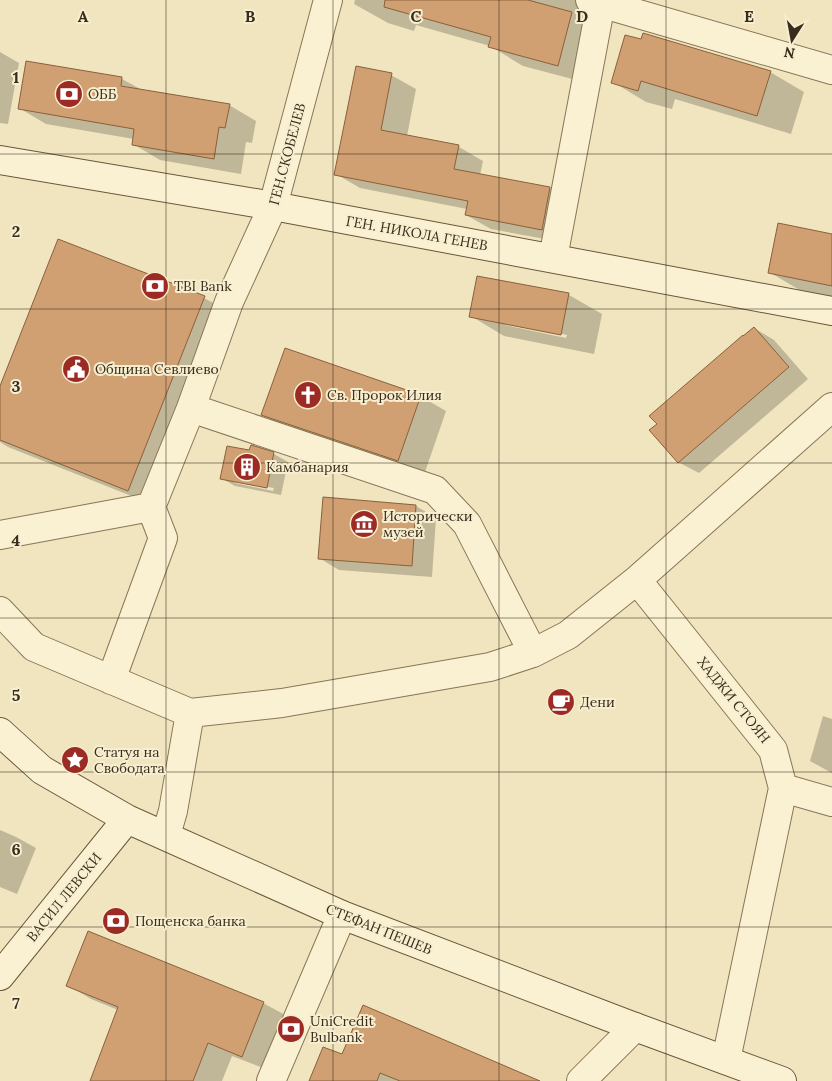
<svg xmlns="http://www.w3.org/2000/svg" width="832" height="1081" font-family="Lora,serif">
<style>
.shadow{fill:#0003;fill-rule:evenodd}
.building{fill:#d0a073;stroke:#8a603b}
.lines{fill:none;stroke-linecap:round;stroke-linejoin:round}
.street-casing{stroke:#8a7557;stroke-width:30}
.secondary-casing{stroke:#6b563a;stroke-width:30}
.street{stroke:#faf1d3;stroke-width:28}
.secondary{stroke:#faf1d3;stroke-width:28}
.grid{fill:none;stroke:#382c1c;stroke-width:1;stroke-opacity:0.55}
.labels{text-anchor:middle;dominant-baseline:central;stroke-width:4;stroke-linejoin:round;paint-order:stroke}
.poi-label{font-size:14px;fill:#382c1c;stroke:#f7eecf;text-anchor:start}
.street-label{font-size:14px;fill:#382c1c;stroke:#f7eecf}
.grid-label{font-size:16px;text-anchor:middle;font-weight:bold;fill:#382c1c;stroke:#f7eecf;stroke-width:4;stroke-linejoin:round;paint-order:stroke}
</style>
<rect width="100%" height="100%" fill="#f0e5bf"/>
<path class="shadow" d="M355,0H614L591,84L523,66L490,46L416,25L414,31L388,23L354,4Z
M0,52L19,63L8,124L0,123Z
M770,72L804,92L791,134L675,99L672,109L646,102L613,82Z
M391,75L416,89L407,136L459,147L483,161L480,175L550,188L574,202L567,243L491,229L466,215L467,209L360,188L336,174Z
M122,79L144,91L229,105L256,121L252,143L246,142L241,174L160,160L133,144L134,139L46,124L19,108Z
M832,236V298L803,292L769,272Z
M569,295L602,314L594,354L504,336L471,316ZM505,323L567,335L566,338L505,325Z
M204,298L230,312L154,505L8,447L0,442V389Z
M754,328L774,340L808,379L699,473L678,462Z
M420,396L446,411L424,475L289,429L263,415Z
M252,446L274,454L288,462L281,495L235,486L221,478L250,452ZM235,481L274,488L273,491L235,483Z
M324,499L416,506L436,518L432,577L339,570L319,558Z
M823,716L832,719V773L810,761Z
M0,830L16,837L36,848L17,894L0,887Z
M67,985L263,1003L287,1016L266,1069L232,1056L222,1081H91L118,1010L91,999Z
M343,1056L537,1081H310Z"/>
<path class="building" d="M385,0H528L572,12L558,66L488,47L491,37L384,7Z
M643,33L771,71L757,116L641,81L638,91L611,83L625,35L641,39Z
M26,61L122,77L121,86L230,104L225,128L219,127L214,159L132,145L134,129L18,109Z
M356,66L392,73L381,130L459,145L454,169L550,187L542,230L465,215L468,201L334,175Z
M778,223L832,234V286L768,273Z
M58,239L205,296L128,491L0,440V386Z
M477,276L569,293L561,335L469,317Z
M754,327L789,367L678,463L649,430L657,424L649,416L743,335V336Z
M285,348L421,395L398,461L261,415Z
M251,445L274,452L267,488L220,479L227,446L249,450Z
M323,497L416,505L412,566L318,559Z
M88,931L264,1002L242,1057L208,1043L193,1081H90L118,1007L66,986Z
M363,1005L540,1081H400L380,1073L377,1081H309L323,1047L342,1054Z"/>
<g class="lines">
<g class="street-casing">
<path id="street" d="M590,0L832,70
M553,258L601,3
M191,408L435,490L467,524L533,653
M0,535L151,507L191,408L229,302L273,206L328,0
M637,580L773,750L783,788L726,1060
M0,611L34,647L190,713L282,703L490,667L533,653L568,635L637,580L832,407
M111,680L163,538L151,507
M783,788L832,802
M166,835L173,811L190,713
M271,1081L342,915
M581,1081L635,1027"/>
</g>
<g class="secondary-casing">
<path id="secondary" d="M0,160L273,206L832,311
M0,732L42,770L127,819L342,915L635,1027L782,1081
M0,976L127,819"/>
</g>
<use href="#street" class="street"/>
<use href="#secondary" class="secondary"/>
</g>
<path class="grid" d="M166,0V1081M333,0V1081M499,0V1081M666,0V1081M0,154H832M0,309H832M0,463H832M0,618H832M0,772H832M0,927H832"/>
<defs>
<g id="bank-disc" transform="scale(1.4375)"><circle r="9.5" fill="#9c2b24" stroke="#f7eecf"/><path d="M-6-4H6V4H-6ZM0-2.3a2.3 2.3 0 1 0 0 4.6a2.3 2.3 0 1 0 0-4.6Z" fill="#fff"/></g>
<g id="civic-disc" transform="scale(1.4375)"><circle r="9.5" fill="#9c2b24" stroke="#f7eecf"/><path d="M-.6-6.5H3V-4.5H.6V-3L4-1V1h2V6H-6V1h2V-1L-.6-3ZM-1.2 2.5V6h2.4V2.5Z" fill="#fff"/></g>
<g id="church-disc" transform="scale(1.4375)"><circle r="9.5" fill="#9c2b24" stroke="#f7eecf"/><path d="M-1.2-6h2.4v3.5h3.3v2.4h-3.3V6h-2.4V-.1h-3.3v-2.4h3.3Z" fill="#fff"/></g>
<g id="building-disc" transform="scale(1.4375)"><circle r="9.5" fill="#9c2b24" stroke="#f7eecf"/><path d="M-4-6H4V6H1V3H-1V6H-4ZM-2.5-4.3h1.7v1.8h-1.7ZM.8-4.3h1.7v1.8H.8ZM-2.5-1h1.7V.8h-1.7ZM.8-1h1.7V.8H.8Z" fill="#fff"/></g>
<g id="museum-disc" transform="scale(1.4375)"><circle r="9.5" fill="#9c2b24" stroke="#f7eecf"/><path d="M0-6L6-3V-2H-6V-3ZM-5-1h2V3h-2ZM-1-1h2V3h-2ZM3-1h2V3H3ZM-6 4H6V6H-6Z" fill="#fff"/></g>
<g id="cafe-disc" transform="scale(1.4375)"><circle r="9.5" fill="#9c2b24" stroke="#f7eecf"/><path d="M-5.5-4.5H6V0H3Q3 3.5 0 3.5H-2.5Q-5.5 3.5-5.5 0ZM3-3.2v2h1.7v-2ZM-6 4.5H4V6H-6Z" fill="#fff"/></g>
<g id="sight-disc" transform="scale(1.4375)"><circle r="9.5" fill="#9c2b24" stroke="#f7eecf"/><path d="M0-6L1.8-2.2L6-1.7L2.9 1.2L3.7 5.4L0 3.3L-3.7 5.4L-2.9 1.2L-6-1.7L-1.8-2.2Z" fill="#fff"/></g>
</defs>
<g fill-rule="evenodd">
<use href="#bank-disc" x="69" y="94"/>
<use href="#bank-disc" x="155" y="286"/>
<use href="#civic-disc" x="76" y="369"/>
<use href="#church-disc" x="308" y="395"/>
<use href="#building-disc" x="247" y="467"/>
<use href="#museum-disc" x="364" y="524"/>
<use href="#cafe-disc" x="561" y="702"/>
<use href="#sight-disc" x="75" y="760"/>
<use href="#bank-disc" x="116" y="921"/>
<use href="#bank-disc" x="291" y="1029"/>
</g>
<g class="labels">
<g class="poi-label">
<text x="88" y="94">ОББ</text>
<text x="174" y="286">TBI Bank</text>
<text x="95" y="369">Община Севлиево</text>
<text x="327" y="395">Св. Пророк Илия</text>
<text x="266" y="467">Камбанария</text>
<text x="383" y="516">Исторически<tspan x="383" dy="16">музей</tspan></text>
<text x="580" y="702">Дени</text>
<text x="94" y="752">Статуя на<tspan x="94" dy="16">Свободата</tspan></text>
<text x="135" y="921">Пощенска банка</text>
<text x="310" y="1021">UniCredit<tspan x="310" dy="16">Bulbank</tspan></text>
</g>
<g class="street-label">
<text transform="translate(287 154) rotate(-75)">ГЕН.СКОБЕЛЕВ</text>
<text transform="translate(417 233) rotate(10)">ГЕН. НИКОЛА ГЕНЕВ</text>
<text transform="translate(734 700) rotate(51)">ХАДЖИ СТОЯН</text>
<text transform="translate(64 897) rotate(-51)">ВАСИЛ ЛЕВСКИ</text>
<text transform="translate(379 929) rotate(22)">СТЕФАН ПЕШЕВ</text>
</g>
</g>
<g class="grid-label">
<text x="83" y="22">A</text>
<text x="250" y="22">B</text>
<text x="416" y="22">C</text>
<text x="582" y="22">D</text>
<text x="749" y="22">E</text>
<text x="16" y="83">1</text>
<text x="16" y="237">2</text>
<text x="16" y="392">3</text>
<text x="16" y="546">4</text>
<text x="16" y="701">5</text>
<text x="16" y="855">6</text>
<text x="16" y="1009">7</text>
</g>
<g transform="translate(792 40) rotate(191)" stroke="#f7eecf" stroke-width="4" paint-order="stroke">
<path d="M0-4L9 19L0 12L-9 19Z" fill="#382c1c"/>
<text y="-8" font-size="14" font-weight="bold" text-anchor="middle" fill="#382c1c">N</text>
</g>
</svg>
